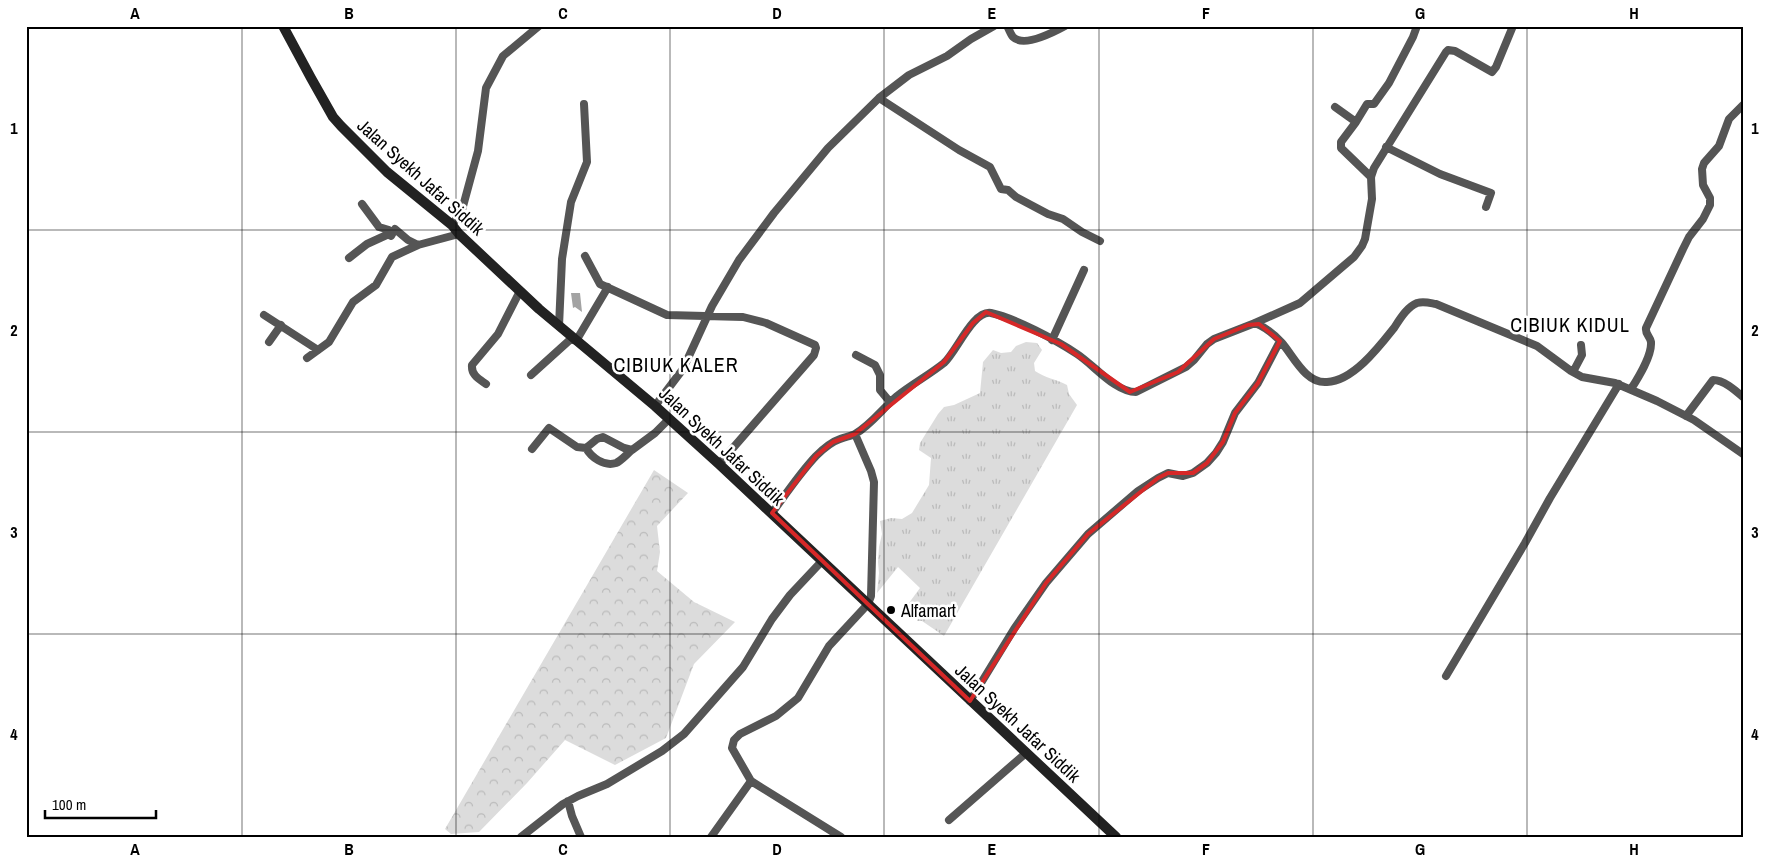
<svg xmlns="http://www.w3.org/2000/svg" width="1769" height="863" font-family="'Archivo Narrow',sans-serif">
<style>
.grass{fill:url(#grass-tufts)}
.forest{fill:url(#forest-crowns)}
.water{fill:#a3a3a3}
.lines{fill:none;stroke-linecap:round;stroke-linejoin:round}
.street{stroke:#555;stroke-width:8}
.secondary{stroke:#222;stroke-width:10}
.marked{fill:none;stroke:#d62828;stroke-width:4;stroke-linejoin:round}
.grid{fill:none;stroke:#000;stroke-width:1;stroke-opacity:0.55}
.poi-dot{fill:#000;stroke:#fff;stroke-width:2}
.labels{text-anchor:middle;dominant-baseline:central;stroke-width:5;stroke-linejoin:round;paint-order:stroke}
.street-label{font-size:18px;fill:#000;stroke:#fff}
.poi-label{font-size:18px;fill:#000;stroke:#fff;text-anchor:start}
.quarter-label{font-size:20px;letter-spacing:1px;fill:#000;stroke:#fff}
.neatline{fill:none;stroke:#000;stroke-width:2}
.grid-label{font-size:16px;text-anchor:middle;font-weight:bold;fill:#000}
</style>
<defs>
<pattern id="grass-tufts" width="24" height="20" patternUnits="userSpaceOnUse" patternTransform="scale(1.25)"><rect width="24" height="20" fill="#dcdcdc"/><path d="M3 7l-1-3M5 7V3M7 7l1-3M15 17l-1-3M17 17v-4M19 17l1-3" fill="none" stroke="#bbb"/></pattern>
<pattern id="forest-crowns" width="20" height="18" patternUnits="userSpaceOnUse" patternTransform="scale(1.25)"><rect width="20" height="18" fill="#dcdcdc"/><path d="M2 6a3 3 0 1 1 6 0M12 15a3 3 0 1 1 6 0" fill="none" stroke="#bbb"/></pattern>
</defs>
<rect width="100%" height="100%" fill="#fff"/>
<path class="grass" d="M1026,342L1037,343L1042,350L1034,363L1035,371C1045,378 1056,379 1067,385L1069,394L1077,405L944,636L922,621H917L919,615L913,610L909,614L903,611L920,588L898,567L877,593L879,573L878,562L879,547L882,534L880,521L891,518L902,519L912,513L929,485L931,458L919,450L920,443L938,414L944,407L954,405L980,393L983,362L993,350L1001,353L1011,352L1016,346Z"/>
<path class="forest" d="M654,470L688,493L657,526L660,552L657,571L694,602L735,622L694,664L666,738L615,765L565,740L527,783L479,832L451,834L445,829Z"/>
<path class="water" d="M571,293H580L582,312L575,307L573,308Z"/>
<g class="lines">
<path class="street" d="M1007,26C1009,29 1011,35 1013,37C1024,48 1054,32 1065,26
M879,98L959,150L990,167L1001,189L1008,190L1016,197L1048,214L1063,219L1082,232L1100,241
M1335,107L1356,122L1341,142V148L1371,177
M1356,122L1367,104H1374L1389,83L1413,37L1417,26
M1386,147L1440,174L1491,193L1486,207
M362,204L379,227L389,230L391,236L395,229L408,240L418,245L459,234
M452,225L462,210L478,151L486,88L503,56L539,26
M585,256L600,284L667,315L743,317L766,323L815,345L816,348L814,355L719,464
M349,258L367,244L391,233
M264,315L318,350
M1255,323C1265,327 1275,335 1282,343C1294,357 1306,384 1327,382C1353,381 1379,347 1394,328C1400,319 1407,307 1417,303C1424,301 1430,303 1436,304L1537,346L1571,371L1582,377L1615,383L1657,401L1694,420L1743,454
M559,326L562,259L571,202L587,162L584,104
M1052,340L1084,270
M576,341L608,287
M269,342L281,325
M856,355L875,365L880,375V390L890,402
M307,358L329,342L353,302L376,285L392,257L418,245
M1573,372L1582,355L1581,345
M531,375L572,338
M486,384C479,379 471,375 472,365L498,334L520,291
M1631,389C1638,378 1652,356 1651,342C1650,336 1645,334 1646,328L1683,249L1689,237L1703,219L1710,205V198L1703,185L1702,169L1704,163L1719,146L1729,119L1743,105
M655,406L683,369L712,306L739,260L774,213L828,148L879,98L909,75L947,56L971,39L994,26
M1686,416L1713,380C1724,380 1735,390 1743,397
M586,448C591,457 604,467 616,463C621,461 627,454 632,450
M532,449L549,428L577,447L586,448L597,439L603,437L624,448L632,450L655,433L669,419
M772,513C786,494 799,474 816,456C823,449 831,442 840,439C845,437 851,436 855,434C871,425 883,408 897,396C912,384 929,375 944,363C957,351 973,310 991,313C1015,318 1056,340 1077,354C1094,365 1115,392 1136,392L1186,367L1194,360L1207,344L1214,339L1255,323L1300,303L1354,257L1362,246L1365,239L1372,199L1371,177L1374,168L1446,52L1448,50L1455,51L1492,72L1496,67L1513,26
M1446,676L1525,543L1550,498L1619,384
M970,701L1014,629L1046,583L1088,534L1138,491L1158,478L1168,473L1183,476L1193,473L1207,463L1216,453L1223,442L1235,413L1258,383L1280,341
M751,781L841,837
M568,801L572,816L581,837
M949,820L1026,753
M521,837L563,804L578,796L607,784L662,751L684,734L743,667L772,619L790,595L822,561
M711,837L751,781L732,748L734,740L740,734L776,716L798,698L829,646L868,604L871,596L874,482L871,471L855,434"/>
<path class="secondary" d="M283,26L311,78L333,117L341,126L387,172L452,225L459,234L539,309L655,406L719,464L1116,837"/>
</g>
<path class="marked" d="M986,312L1061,344L1130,392L1178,372L1214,339L1248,325L1259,324L1280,341L1258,383L1235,413L1223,442L1207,463L1193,473H1168L1158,478L1088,534L1046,583L970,701L772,513L816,456L833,442L855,434L944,362L973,323Z"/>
<path class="grid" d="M242,26V837M456,26V837M670,26V837M884,26V837M1099,26V837M1313,26V837M1527,26V837M26,230H1743M26,432H1743M26,634H1743"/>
<circle class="poi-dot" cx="891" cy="610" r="5"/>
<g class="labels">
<g class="street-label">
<text transform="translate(421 177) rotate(42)">Jalan Syekh Jafar Siddik</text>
<text transform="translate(722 446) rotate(43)">Jalan Syekh Jafar Siddik</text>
<text transform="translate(1018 723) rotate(43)">Jalan Syekh Jafar Siddik</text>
</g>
<g class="poi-label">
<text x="901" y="610">Alfamart</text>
</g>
<g class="quarter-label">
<text x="1570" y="324">CIBIUK KIDUL</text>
<text x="676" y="364">CIBIUK KALER</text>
</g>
</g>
<rect width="1769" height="863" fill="none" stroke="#ffffff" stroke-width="55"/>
<path d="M45 810v8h111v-8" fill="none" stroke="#000000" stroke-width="2.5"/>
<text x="52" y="810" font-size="15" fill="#000000" stroke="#ffffff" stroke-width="4" paint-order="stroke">100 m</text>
<rect x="28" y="28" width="1714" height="808" class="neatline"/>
<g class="grid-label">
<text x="135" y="19">A</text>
<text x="349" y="19">B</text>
<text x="563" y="19">C</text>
<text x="777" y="19">D</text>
<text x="992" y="19">E</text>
<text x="1206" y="19">F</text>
<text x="1420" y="19">G</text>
<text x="1634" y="19">H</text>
<text x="14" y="134">1</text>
<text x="1755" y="134">1</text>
<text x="14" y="336">2</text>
<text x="1755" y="336">2</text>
<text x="14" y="538">3</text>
<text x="1755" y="538">3</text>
<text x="14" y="740">4</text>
<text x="1755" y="740">4</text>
<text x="135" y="855">A</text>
<text x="349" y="855">B</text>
<text x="563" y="855">C</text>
<text x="777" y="855">D</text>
<text x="992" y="855">E</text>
<text x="1206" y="855">F</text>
<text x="1420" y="855">G</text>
<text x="1634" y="855">H</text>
</g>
</svg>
